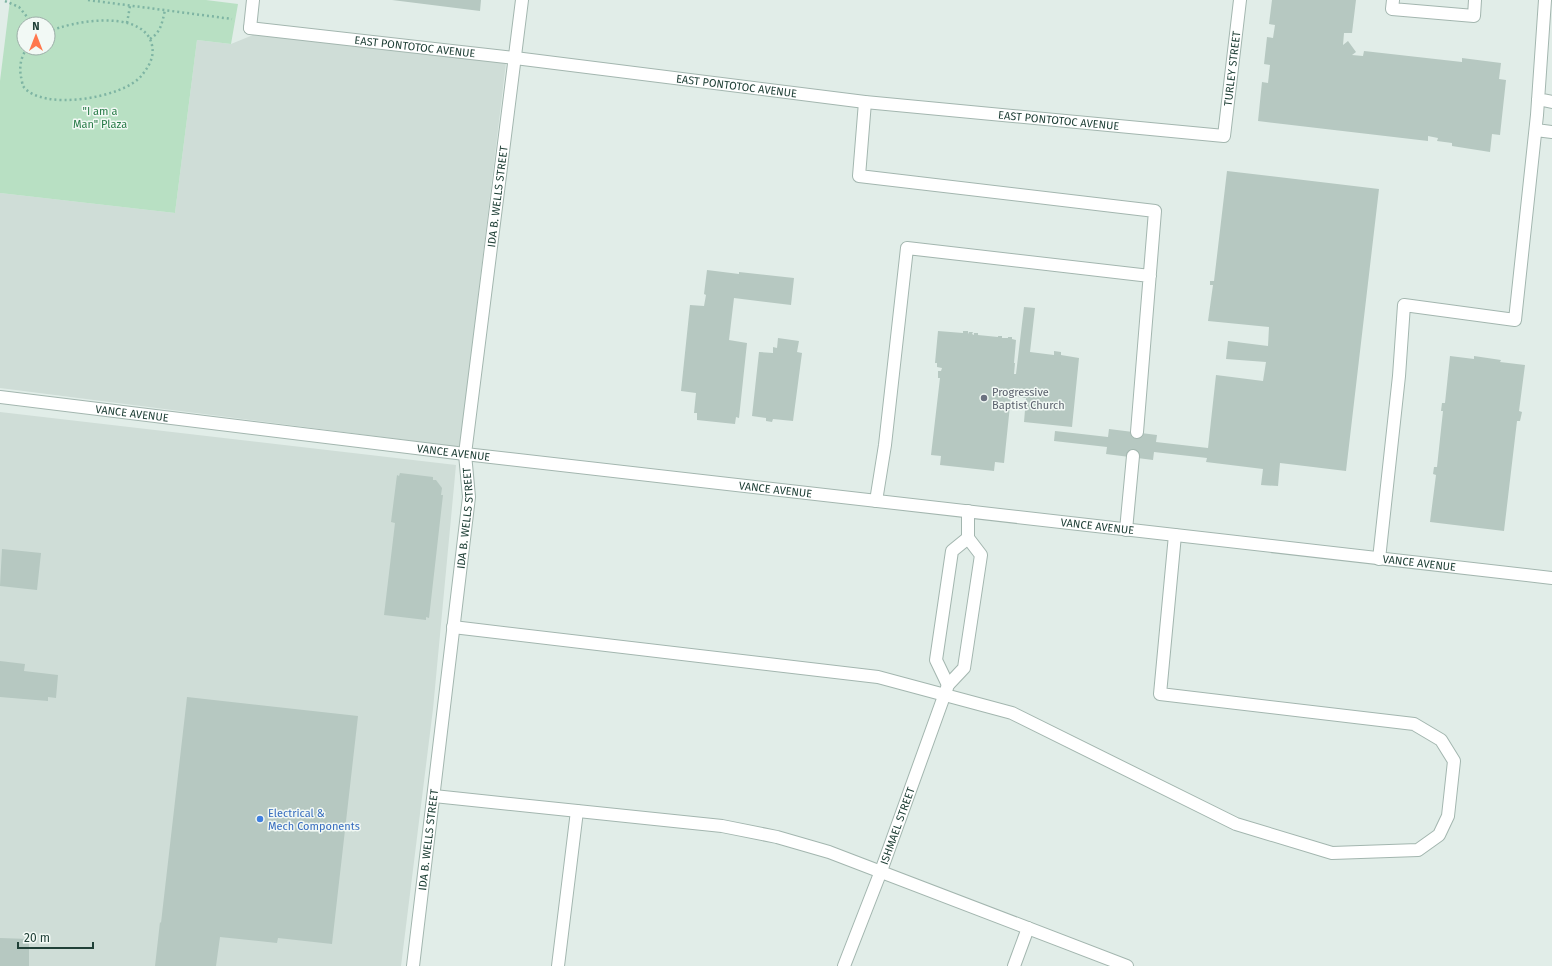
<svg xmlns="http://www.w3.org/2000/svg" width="1552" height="966" font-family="'Fira Sans',sans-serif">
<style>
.built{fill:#cfddd7}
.green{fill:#b8e0c3;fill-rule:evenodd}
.building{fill:#b6c8c1}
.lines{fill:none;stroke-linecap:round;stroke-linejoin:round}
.service-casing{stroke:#a3b6af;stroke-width:14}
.minor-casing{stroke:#a3b6af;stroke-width:14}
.tertiary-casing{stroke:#a3b6af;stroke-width:14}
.path{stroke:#7eb4a3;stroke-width:2.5;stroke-dasharray:2 3;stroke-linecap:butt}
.service{stroke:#fff;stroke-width:12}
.minor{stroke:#fff;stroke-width:12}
.tertiary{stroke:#fff;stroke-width:12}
.worship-dot{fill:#6b7280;stroke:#f2f9f5;stroke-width:1.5}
.shop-dot{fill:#3f7fe0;stroke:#f2f9f5;stroke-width:1.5}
.labels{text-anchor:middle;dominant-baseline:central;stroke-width:3;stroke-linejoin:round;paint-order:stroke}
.street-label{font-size:11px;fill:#204037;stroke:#f2f9f5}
.park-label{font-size:11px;fill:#267a46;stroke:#f2f9f5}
.worship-label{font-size:11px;fill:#5b616d;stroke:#f2f9f5;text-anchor:start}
.shop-label{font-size:11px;fill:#366cbe;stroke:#f2f9f5;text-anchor:start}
</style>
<rect width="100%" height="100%" fill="#e1ede8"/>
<path class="built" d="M253,35L506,63L460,447L0,388V193L175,213L197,40L231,44Z
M0,412L456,465L433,709L401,966H0Z"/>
<path class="green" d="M10,0H206L238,4L231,44L197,40L175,213L0,193V81ZM24,24H48V48H24Z"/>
<path class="building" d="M392,0H481L480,11Z
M1272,0H1356L1352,33H1344L1343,45L1348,41L1356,52L1352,55L1363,56L1364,51L1462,62V58L1501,63L1499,79L1506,80L1500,135L1492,134L1490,152L1452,146V143L1437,141L1438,138L1428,136V141L1258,121L1262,82L1268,83L1270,65L1264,64L1267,37L1273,38L1275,25L1269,24Z
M1227,171L1379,189L1346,471L1280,463L1278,486L1261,485L1263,469L1206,462L1207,458L1154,452L1153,460L1106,454L1107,447L1054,441L1055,431L1108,437L1109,429L1157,435L1156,442L1208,448L1216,375L1263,381L1266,362L1226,359L1228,341L1268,346L1269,327L1208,321L1213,285H1210V281H1214Z
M707,270L739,274V272L794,278L791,305L734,298L729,340L747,343L739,418L736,417L735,424L697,420V413H694L696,393L681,391L690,305L704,306L706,295L704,294Z
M1024,307L1035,308L1030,352L1054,355V351L1061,352V355L1079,358L1072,427L1024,422L1026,398L1011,396L1004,463L995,462L994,471L940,465L941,456L931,455L940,378H938V371H941L942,368L937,367V363H935L938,331L963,333V331H968V334L969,332H973L972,334L974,335V333H978V335L998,337V336H1002V338H1008V337H1012V339L1016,340L1014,363H1015L1014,374H1016Z
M778,338L799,341L797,352L802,353L793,421L773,419L772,422L766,421V418L752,416L759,352L773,353V347L777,348Z
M1450,356L1474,359V356L1501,360L1500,362L1525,365L1519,411L1522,412L1520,421H1517L1504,531L1430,522L1436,475L1433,474L1434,467H1437L1443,411H1441L1442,403H1445Z
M400,473L433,477V480H436L442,488L441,495H443L429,618L426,617V620L384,615L395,523L391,522L397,475L399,476Z
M2,549L41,553L37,590L0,586Z
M0,661L25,664L24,671L58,675L56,698L48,697V701L0,697Z
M187,697L358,716L332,944L278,938L277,943L220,937L216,966H155L160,922L161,923Z
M0,938L29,939V966H0Z"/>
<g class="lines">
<g class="service-casing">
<path id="service" d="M1393,0L1392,9L1474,16L1475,0
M250,28L253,0
M1538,99L1552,102
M865,102L859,176L1155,211L1137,432
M1536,130L1552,132
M876,501L885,445L907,248L1150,276
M1126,530L1133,456
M1379,559L1399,376L1404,305L1515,320L1537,115L1545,0
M453,627L878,677L1012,713L1236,824L1332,853L1418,850L1439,835L1448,816L1454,761L1441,740L1414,724L1160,694L1175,535
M558,966L577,811
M1014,966L1028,928"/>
</g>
<g class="minor-casing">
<g id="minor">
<path id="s1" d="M250,28L515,58L865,102L1224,136L1240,0"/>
<path d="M948,685L936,660L952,551L968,538"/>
<path d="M434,796L722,826L777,837L829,852L1127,966"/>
<path id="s2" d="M413,966L469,497L465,454L522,0"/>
<path id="s3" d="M844,966L881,871L948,685L964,668L981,555L968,538V511"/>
</g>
</g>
<g class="tertiary-casing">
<g id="tertiary">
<path id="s4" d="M0,397L465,454L1552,578"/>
</g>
</g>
<path class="path" d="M88,0L232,19
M5,1L19,7L33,24
M127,23L130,6
M150,39C161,32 162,23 165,10
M27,48C21,57 19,66 21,77C22,79 22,84 23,86C41,112 125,98 142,75C151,64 156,53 150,39C135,10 72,21 48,32"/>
<use href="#service" class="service"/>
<use href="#minor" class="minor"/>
<use href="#tertiary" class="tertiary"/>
</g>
<circle class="worship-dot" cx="984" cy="398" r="4"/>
<circle class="shop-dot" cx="260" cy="819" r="4"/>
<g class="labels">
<g class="street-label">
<text stroke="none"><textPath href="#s1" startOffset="166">EAST PONTOTOC AVENUE</textPath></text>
<text stroke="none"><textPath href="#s1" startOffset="1048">TURLEY STREET</textPath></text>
<text stroke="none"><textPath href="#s1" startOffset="490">EAST PONTOTOC AVENUE</textPath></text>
<text stroke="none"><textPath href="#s1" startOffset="814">EAST PONTOTOC AVENUE</textPath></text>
<text stroke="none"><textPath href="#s2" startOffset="775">IDA B. WELLS STREET</textPath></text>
<text stroke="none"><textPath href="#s4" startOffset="133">VANCE AVENUE</textPath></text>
<text stroke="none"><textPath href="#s4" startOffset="457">VANCE AVENUE</textPath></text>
<text stroke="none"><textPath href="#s4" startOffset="781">VANCE AVENUE</textPath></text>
<text stroke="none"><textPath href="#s2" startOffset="451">IDA B. WELLS STREET</textPath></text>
<text stroke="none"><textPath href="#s4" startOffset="1105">VANCE AVENUE</textPath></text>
<text stroke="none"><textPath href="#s4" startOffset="1429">VANCE AVENUE</textPath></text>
<text stroke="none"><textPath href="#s3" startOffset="150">ISHMAEL STREET</textPath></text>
<text stroke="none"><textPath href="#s2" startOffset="127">IDA B. WELLS STREET</textPath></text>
</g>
<g class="park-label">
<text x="100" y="111">"I am a<tspan x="100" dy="13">Man" Plaza</tspan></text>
</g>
<g class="worship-label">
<text x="992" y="392">Progressive<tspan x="992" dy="13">Baptist Church</tspan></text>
</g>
<g class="shop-label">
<text x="268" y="813">Electrical &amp;<tspan x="268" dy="13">Mech Components</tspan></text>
</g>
</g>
<g transform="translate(36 36)"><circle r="19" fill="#f2f9f5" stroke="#9eafa9"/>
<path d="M0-3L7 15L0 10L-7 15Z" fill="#ff784d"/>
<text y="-6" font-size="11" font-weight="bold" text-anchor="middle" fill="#204037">N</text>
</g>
<path d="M18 942v6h75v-6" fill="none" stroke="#204037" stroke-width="2"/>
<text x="24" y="942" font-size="12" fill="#204037" stroke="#f2f9f5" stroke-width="3" paint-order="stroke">20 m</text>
</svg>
